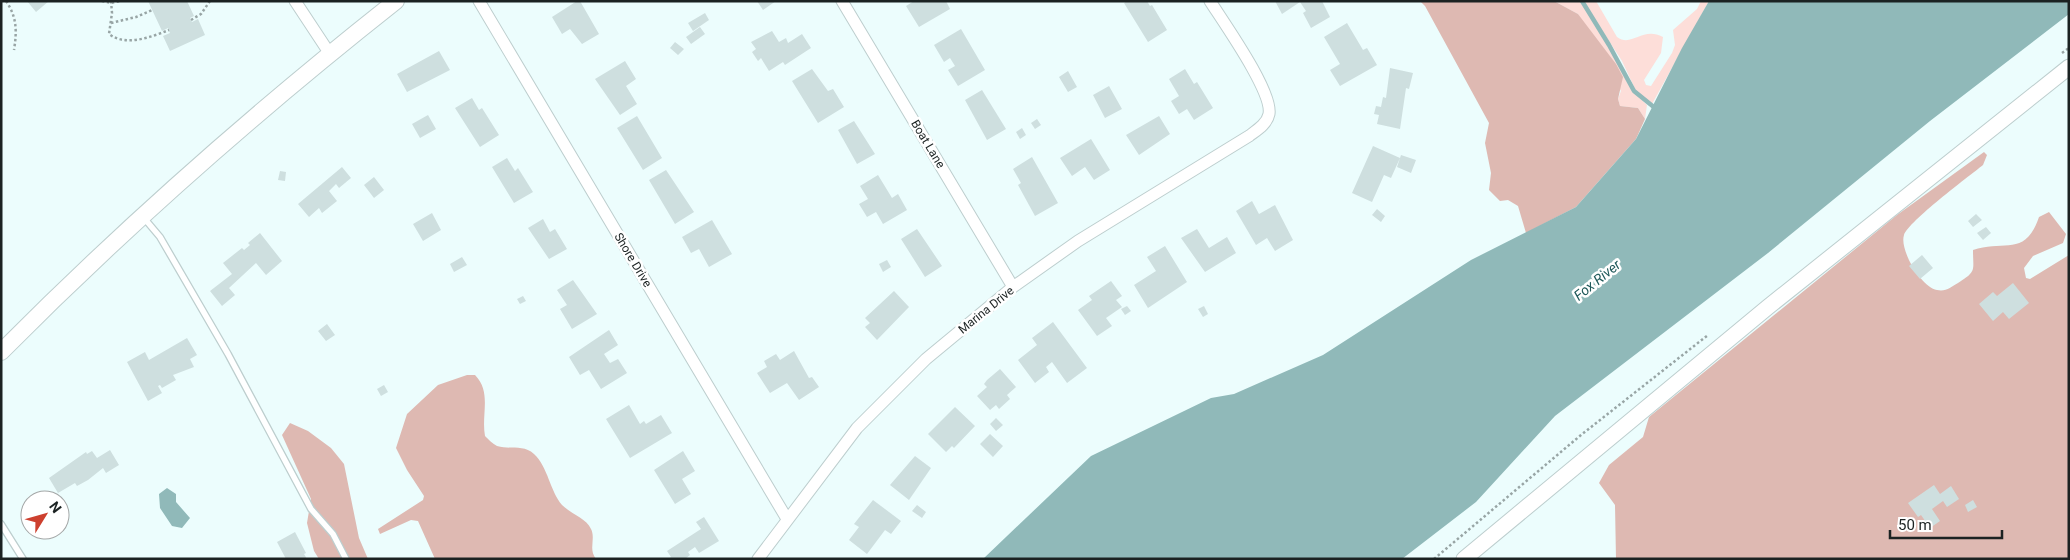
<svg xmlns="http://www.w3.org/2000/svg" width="2070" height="560" font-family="Roboto,sans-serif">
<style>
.green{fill:#fdded9}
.forest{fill:#deb9b2}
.water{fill:#90b9b9}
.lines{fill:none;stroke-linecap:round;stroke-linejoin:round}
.stream{stroke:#90b9b9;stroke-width:4.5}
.building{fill:#cedfdf}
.service-casing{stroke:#bdcece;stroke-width:8}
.minor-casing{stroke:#bdcece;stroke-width:13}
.tertiary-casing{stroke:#bdcece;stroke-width:17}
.secondary-casing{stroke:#bdcece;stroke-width:18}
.path{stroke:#98a5a5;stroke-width:2.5;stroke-dasharray:2.5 2.5;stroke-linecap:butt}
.service{stroke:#fff;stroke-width:5.5}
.minor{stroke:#fff;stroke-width:11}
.tertiary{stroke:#fff;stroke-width:15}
.secondary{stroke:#fff;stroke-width:16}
.labels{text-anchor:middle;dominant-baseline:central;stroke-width:5;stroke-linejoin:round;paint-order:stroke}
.street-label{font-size:12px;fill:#1b2222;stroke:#fff}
.water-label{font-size:14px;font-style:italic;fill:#1f595a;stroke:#fff}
</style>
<rect width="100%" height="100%" fill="#ecfdfd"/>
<path class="green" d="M1554,1H1580L1604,39L1632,90L1647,105L1645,119L1638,108L1620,106L1618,99L1621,91L1578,14Z
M1583,1H1596L1617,37C1632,48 1642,26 1663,37L1661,53L1644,80L1646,85L1651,86L1672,53L1675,45L1673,30L1697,9L1701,1H1709L1652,104L1636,91L1622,61Z"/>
<path class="forest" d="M1420,1H1554L1578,14L1616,64L1623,77L1618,99L1620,106L1638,108L1645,119L1636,139L1576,207L1526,233L1518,206L1508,200L1500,201L1489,190L1491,173L1485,143L1489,123L1425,6Z
M1984,152L1987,155L1983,165C1968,177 1909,221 1904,235C1899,250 1922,288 1937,290C1946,292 1951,287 1958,283C1977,271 1973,271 1973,250C2004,239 2025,258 2039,217L2049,212L2066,234L2063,243L2033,256L2024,268L2026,278L2030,279L2069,255V559H1616L1615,505L1599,483L1609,465L1643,437L1649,417L1897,215Z
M467,375H475C492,392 481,415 485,436C488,439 493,444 497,446C510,450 523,444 534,454C548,467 550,491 562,505C571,514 586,518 591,529C596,539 588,549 596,559H435L418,521L411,520L380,534L378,529L423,500L424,496L407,470L396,448L407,414L438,385Z
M290,423L308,431L331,448L344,464L359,538L368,559H319L314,551L307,523L311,499L282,435Z"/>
<path class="water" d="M1709,1H2069V14L1930,121L1768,253L1555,416L1476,502L1402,559H983L1091,456L1211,398L1234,394L1323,355L1471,260L1576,207L1636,139L1682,48Z
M167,488L176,494V502L190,518L182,528L172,526L160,508L159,494Z"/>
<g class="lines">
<path class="stream" d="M1582,1L1609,45L1634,91L1655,108"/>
</g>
<path class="building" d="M27,1H49L36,12Z
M148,1H187L194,16L190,18L192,22L198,19L205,35L170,51L163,36L170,33L168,28L162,31Z
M577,1H580L599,34L582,44L570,29L562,34L552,17Z
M757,1H776L763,10Z
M914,1H946L950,9L919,27L906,6Z
M1127,1H1147L1150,6L1152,5L1167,30L1148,42L1124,3Z
M1275,1H1322L1330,17L1311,28L1303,13L1306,11L1300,2L1282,14Z
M705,13L709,20L693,31L688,23Z
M1347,23L1363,50L1367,48L1377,65L1340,86L1330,70L1340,64L1324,37Z
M700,27L705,34L691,44L686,37Z
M961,29L985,70L958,86L948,70L955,66L950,58L944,62L934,45Z
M772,31L779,42L786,38L788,43L802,34L811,48L785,65L783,62L769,71L761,58L758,61L752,52L756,49L751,42Z
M675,42L684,49L678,55L670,48Z
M439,51L450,70L407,92L397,74Z
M625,61L636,79L626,86L637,104L620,115L595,79Z
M1390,68L1413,73L1409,89L1406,88L1400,129L1377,124L1379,115L1374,114L1376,106L1381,107L1383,97L1386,98Z
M812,69L828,91L833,89L844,107L818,123L792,81Z
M1185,69L1194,84L1197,82L1213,108L1194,120L1187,109L1179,114L1171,101L1179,96L1169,79Z
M1068,71L1077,87L1068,92L1059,77Z
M1109,86L1122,109L1105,118L1093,95Z
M982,90L1006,129L987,140L965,100Z
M472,98L479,110L482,108L499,135L480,147L455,108Z
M428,115L436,129L420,138L412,124Z
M637,116L662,158L643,170L617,128Z
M1159,116L1170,134L1139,155L1126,135Z
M1037,119L1041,125L1035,129L1031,123Z
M854,121L875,154L857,164L838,130Z
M1022,128L1026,135L1020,139L1016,132Z
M1091,139L1110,170L1094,180L1085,167L1072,176L1060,158Z
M1373,146L1400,158L1391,178L1384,175L1372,202L1352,193Z
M1401,155L1416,160L1411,173L1397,167Z
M1032,157L1058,203L1035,216L1018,185L1021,183L1013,169Z
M507,158L515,171L518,168L533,192L514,203L492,167Z
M342,167L351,178L339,188L336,184L329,191L337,201L322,213L319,208L309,217L298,204Z
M666,170L694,212L675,224L649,180Z
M280,171L286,172L285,181L278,180Z
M878,175L892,198L898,194L907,210L883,224L876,212L867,217L859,204L868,199L860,186Z
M374,177L384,190L374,198L364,185Z
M1252,201L1259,214L1275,205L1293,240L1275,251L1267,238L1256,245L1236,211Z
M1377,209L1385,216L1381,222L1372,215Z
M432,213L441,230L423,241L413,224Z
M1976,214L1982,220L1973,227L1968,221Z
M543,219L550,232L555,229L567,249L549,259L528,228Z
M712,220L732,254L709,267L699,249L691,253L682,237Z
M1986,227L1991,233L1983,240L1977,233Z
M917,229L942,266L925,277L901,239Z
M1197,229L1209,248L1227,237L1236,253L1205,272L1181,238Z
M260,233L282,261L266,275L256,263L229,288L235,295L222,306L210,291L232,274L223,263L242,248L244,250L250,245L248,243Z
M1165,246L1187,282L1148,308L1134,285L1156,271L1147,257Z
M1922,255L1933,268L1920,279L1909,266Z
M462,257L467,265L454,272L450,264Z
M887,260L891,267L883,272L879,264Z
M573,280L597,314L572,329L560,309L567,305L557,290Z
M1111,281L1122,296L1116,300L1122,307L1106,318L1112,326L1097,336L1078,310L1092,300L1089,296Z
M2013,283L2029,303L2009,319L2003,312L1993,321L1979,304L1993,292L1997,296Z
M894,291L909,307L877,340L865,327L870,323L865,318Z
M523,296L526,301L520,304L517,299Z
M1127,306L1131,311L1125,315L1121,309Z
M1204,306L1208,314L1203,317L1198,309Z
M1053,322L1087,368L1067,383L1052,362L1046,367L1049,372L1035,383L1018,360L1037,345L1032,338Z
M327,324L335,335L326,341L318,331Z
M609,330L618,345L604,354L610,363L618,359L627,373L601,389L589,370L580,375L569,357Z
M187,338L197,355L190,359L194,367L173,375L176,380L162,388L160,385L158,386L162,393L148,401L127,362L145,352L149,360Z
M794,351L809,378L812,377L819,387L799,400L787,383L770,393L757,373L767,367L764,361L776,354L780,360Z
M1000,369L1016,387L1007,395L1010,399L999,409L996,405L990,410L977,396L987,387L984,384L987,380Z
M384,385L388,392L381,396L377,389Z
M629,405L640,424L644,421L646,424L661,415L672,433L630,458L606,419Z
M955,407L975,426L954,448L952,446L946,452L928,434Z
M996,418L1003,425L996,431L990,424Z
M990,434L1003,446L993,457L980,444Z
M110,450L119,465L106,473L103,468L88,480L77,486L75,483L58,493L49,478L86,452L87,454L92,451L97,458Z
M683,451L695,471L682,479L691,494L675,504L654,470Z
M915,456L931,468L909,500L890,485Z
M1934,485L1940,494L1951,486L1959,499L1947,507L1943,501L1932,509L1940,521L1930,528L1921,515L1918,517L1908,503Z
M873,500L901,521L891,534L885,530L867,554L849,540L859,527L854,524Z
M1973,500L1977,507L1968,512L1965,505Z
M917,505L926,512L922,518L912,511Z
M704,517L719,541L699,553L695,547L688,552L690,555L685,559H668L671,557L667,551L701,529L696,522Z
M295,532L306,553L304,554L307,559H286L277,542Z"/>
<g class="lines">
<g class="service-casing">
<path id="service" d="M144,218L160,237L228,354L311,509L333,534L346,559
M1,524L23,559"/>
</g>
<g class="minor-casing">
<path id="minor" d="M295,1L330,54
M479,1L787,519
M842,1L1013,287
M758,559L857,428L926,359L1013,287L1078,241L1249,136C1257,130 1267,124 1269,114C1273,92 1224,23 1210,1"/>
</g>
<g class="tertiary-casing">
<path id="tertiary" d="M1464,559L1768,307L2069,67"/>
</g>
<g class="secondary-casing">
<path id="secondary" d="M1,352C125,227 258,110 396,1"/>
</g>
<path class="path" d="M6,1C17,17 17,31 14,50
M102,1L111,3L121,1
M111,1L112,13L109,34C126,47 151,37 169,30
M191,20L201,14L210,1
M111,23L136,17L152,10
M2062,53L2069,48
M1434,559L1581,435L1708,335"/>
<use href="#service" class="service"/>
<use href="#minor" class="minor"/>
<use href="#tertiary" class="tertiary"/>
<use href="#secondary" class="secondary"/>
</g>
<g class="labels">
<g class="street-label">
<text transform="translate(928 144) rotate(59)">Boat Lane</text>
<text transform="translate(633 260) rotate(59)">Shore Drive</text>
<text transform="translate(986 310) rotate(-39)">Marina Drive</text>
</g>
<g class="water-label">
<text transform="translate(1597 280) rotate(-39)">Fox River</text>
</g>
</g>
<rect width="2070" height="560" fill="none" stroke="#1b2222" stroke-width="5"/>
<g transform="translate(45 515) rotate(53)"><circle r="24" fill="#ffffff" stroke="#a4a7a7"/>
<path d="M0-4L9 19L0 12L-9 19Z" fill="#cd402f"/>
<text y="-8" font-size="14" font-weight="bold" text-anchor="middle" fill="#1b2222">N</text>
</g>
<path d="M1890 530v8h112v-8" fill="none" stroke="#1b2222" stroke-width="2.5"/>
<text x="1898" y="530" font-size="15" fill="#1b2222" stroke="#ffffff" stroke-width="4" paint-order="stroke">50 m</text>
</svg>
